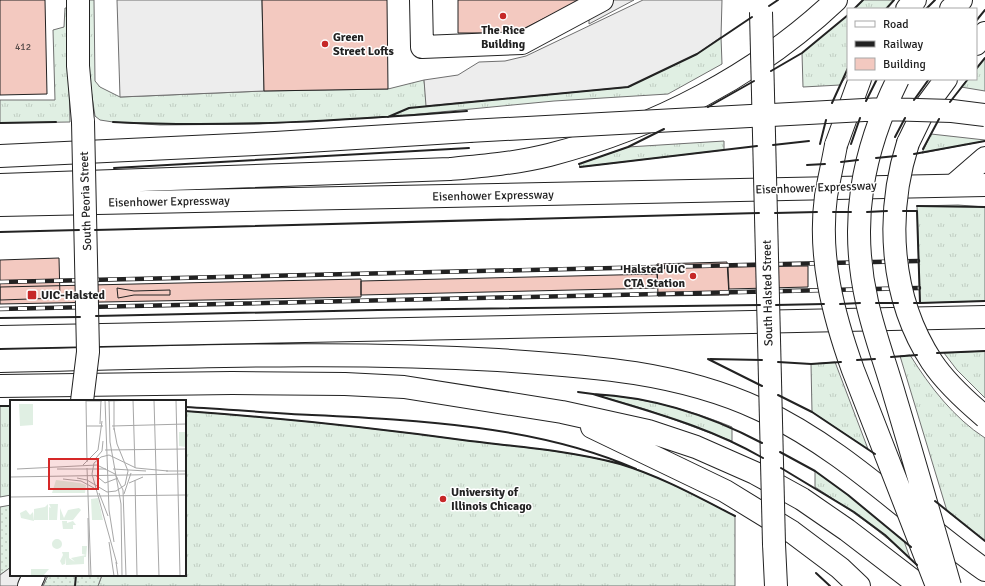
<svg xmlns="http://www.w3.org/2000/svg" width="985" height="586" font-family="Signika,sans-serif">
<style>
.grass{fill:url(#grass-tufts);stroke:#6f6f6f}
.garden{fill:url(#garden-dots);stroke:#6f6f6f}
.parking{fill:#ededed;stroke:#6f6f6f}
.building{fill:#f3c9c0;stroke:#222}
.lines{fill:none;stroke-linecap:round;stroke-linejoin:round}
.minor-casing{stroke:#222;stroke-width:24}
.major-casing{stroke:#222;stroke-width:24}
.highway-casing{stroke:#222;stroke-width:24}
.minor{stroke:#fff;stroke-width:22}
.major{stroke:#fff;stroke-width:22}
.highway{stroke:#fff;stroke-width:22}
.rail-casing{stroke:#222;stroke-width:4.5}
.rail{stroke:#fff;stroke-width:3;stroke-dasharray:9;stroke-linecap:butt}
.minor-bridge-casing{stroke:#222;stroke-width:24;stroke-linecap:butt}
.major-bridge-casing{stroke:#222;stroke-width:24;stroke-linecap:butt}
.highway-bridge-casing{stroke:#222;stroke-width:24;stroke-linecap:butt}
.minor-bridge{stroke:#fff;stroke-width:22}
.major-bridge{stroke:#fff;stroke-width:22}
.highway-bridge{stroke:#fff;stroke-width:22}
.wall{stroke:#222;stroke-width:2}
.poi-dot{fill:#c62828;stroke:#fff;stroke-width:1.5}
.labels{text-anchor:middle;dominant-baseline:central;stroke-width:3;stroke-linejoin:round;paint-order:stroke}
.number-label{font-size:10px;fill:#564c4a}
.poi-label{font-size:12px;font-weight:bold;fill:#222;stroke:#fff;text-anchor:start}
.street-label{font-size:12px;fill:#222;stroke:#fff}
.inset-road{fill:none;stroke:#a7a7a7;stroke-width:1}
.view{fill:#d62828;fill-opacity:0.15;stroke:#d62828;stroke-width:2}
.inset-edge{fill:none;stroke:#222;stroke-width:2}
</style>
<defs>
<pattern id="grass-tufts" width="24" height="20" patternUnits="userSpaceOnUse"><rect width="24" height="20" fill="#e0efe3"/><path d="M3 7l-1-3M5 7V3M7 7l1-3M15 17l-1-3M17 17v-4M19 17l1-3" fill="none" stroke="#c0cdc2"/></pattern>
<pattern id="garden-dots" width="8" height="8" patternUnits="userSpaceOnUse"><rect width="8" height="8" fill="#e0efe3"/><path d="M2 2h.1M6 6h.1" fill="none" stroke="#c0cdc2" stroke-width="1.8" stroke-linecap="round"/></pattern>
</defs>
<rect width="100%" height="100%" fill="#fff"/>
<path class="grass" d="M86,0H94L95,81L100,87L120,97L264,91L388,89L424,80L427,106L628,87L697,54L721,37L722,64L668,94L554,101L388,117L259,124L160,125L113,122L100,120L95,116L87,64Z
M863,0H894L886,9H854Z
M65,8H67L70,122L0,123V100H55L53,30L64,27Z
M848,15V74L840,85L803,87L802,53Z
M985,58V91L961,87L968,79H976V69Z
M931,134L985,140V141L922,153Z
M724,141V150L580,167L579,164L628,147Z
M958,205L985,207V301L920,303L917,206Z
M985,351V398L957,370L944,353Z
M910,355C930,387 954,418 985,438V541L947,511L900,356Z
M835,362L868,449L812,412L811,364Z
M593,394C641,397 688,409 732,427V441L648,410Z
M0,406H11V495L0,497Z
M185,411C281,418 375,428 470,441C520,447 571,451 620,464C660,476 698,497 735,516V586H98L102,575H185Z
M815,471L848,495L904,541L910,558C881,531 849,509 815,487Z"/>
<path class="garden" d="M11,505V567L0,575V507Z
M48,575H102L98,586H43Z"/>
<path class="parking" d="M117,0H262L264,91L120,97Z
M589,0H634L589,24Z
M643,0H722L721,37L697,54L628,87L426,106L424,80L458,75L479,62L505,61L526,56Z
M11,567V575H48L43,586H0V575Z"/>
<path class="building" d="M0,0H45L47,94L0,95Z
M262,0H387L388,89L264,91Z
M458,0H581L515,33H458Z
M59,258L60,298L0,300V260Z
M727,262L729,295L658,296L657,264Z
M808,266V287L729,289L728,267Z
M657,274L658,288L361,295V281Z
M361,279V297L0,304V287Z
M117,288L134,291L170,290V295H134L118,298Z"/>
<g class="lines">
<g class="minor-casing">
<path id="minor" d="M78,0V66L83,122
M421,0L422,47L522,43L602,0
M955,184L985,158
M29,586L34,575"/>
</g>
<g class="major-casing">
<path id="major" d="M774,544L776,586"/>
</g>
<g class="highway-casing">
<path id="highway" d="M907,9L915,0
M951,9L961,0
M976,44L985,33
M908,143L926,106L946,79
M836,145L860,79
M0,156L275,143L469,131
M0,185L450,169C483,166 517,163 549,155C654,128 757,75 836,0
M0,205L985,185
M0,337C328,332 657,323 985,317
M0,361C166,358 332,350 498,360C587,366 677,371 759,409C844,448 910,517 985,570
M0,386L232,383L345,384L404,387L562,412L648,431L696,447L755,473L802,499L847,530L920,586
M592,427L725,491L792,532L840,568L859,586"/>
</g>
<use href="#minor" class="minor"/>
<use href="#major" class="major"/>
<use href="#highway" class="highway"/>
<g class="rail-casing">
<path id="rail" d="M0,282L918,261
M0,309L919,288"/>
</g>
<use href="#rail" class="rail"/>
<g class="minor-bridge-casing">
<path id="minor-bridge" d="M82,401L88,352L83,122"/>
</g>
<g class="major-bridge-casing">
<path id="major-bridge" d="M761,12L774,544"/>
</g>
<g class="highway-bridge-casing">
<path id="highway-bridge" d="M898,79C862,152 849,222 867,302C874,334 886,365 895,397C914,460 932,523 950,586
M469,131L883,109L952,111L985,115
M908,143C885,215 890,298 932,362C946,383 966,401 985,417
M836,145C833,162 829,179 826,196C818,256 833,314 853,370L937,586"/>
</g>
<use href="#minor-bridge" class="minor-bridge"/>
<use href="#major-bridge" class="major-bridge"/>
<use href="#highway-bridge" class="highway-bridge"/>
<path class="wall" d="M769,6L778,0
M854,9L863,0
M886,9L894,0
M926,9L935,0
M976,21L985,10
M976,69L985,58
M771,71L802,53L848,15
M914,100L929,79
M866,101L877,79
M950,102L968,79
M832,103L848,68
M708,107L754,81
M388,117L409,108L628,87L697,54L752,17
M113,122C232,128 349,120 467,111
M0,123L56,122
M895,137L905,118
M820,144L826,120
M851,144L860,118
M773,145L809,141
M923,149L939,119
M914,154L985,141
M876,158L896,156
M841,162L858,160
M579,164L628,147L664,129
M807,165L825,164
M580,167L757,146
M114,168L469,148
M917,206L985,207
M903,211H917L920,303H914
M833,212H851
M867,212L887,211
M775,213L817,212
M95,230L759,213
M0,232L79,230
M876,303H898
M920,303L985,301
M840,304L860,303
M776,305L824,304
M96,316L378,310L760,305
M0,318L80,317
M937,353L985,351
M891,357L917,355
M708,359L762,386
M710,359L762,360
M857,360L875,359
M778,362L811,364L841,362
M578,392L593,394C654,413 707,426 763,458
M593,394C653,397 709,415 762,443
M778,395L812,412L875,454
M0,406H11
M185,407C227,409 270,413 312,415C418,420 538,426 636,469
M185,411C281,418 375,428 470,441C520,447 571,451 620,464C660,476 698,497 735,516
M780,452L815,471L848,495L911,547
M781,468L854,512L885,535L917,565
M935,501L985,541
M816,573L830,586
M75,586L76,575"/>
</g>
<g class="poi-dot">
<circle cx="503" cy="16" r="4"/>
<circle cx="325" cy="44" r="4"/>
<circle cx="693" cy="276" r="4"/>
<rect x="27" y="290" width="10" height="10" rx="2"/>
<circle cx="443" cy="499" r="4"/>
</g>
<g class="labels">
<g class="number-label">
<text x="23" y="47">412</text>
</g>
<g class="poi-label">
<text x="503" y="30" text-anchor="middle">The Rice<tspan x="503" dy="14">Building</tspan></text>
<text x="333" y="37">Green<tspan x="333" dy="14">Street Lofts</tspan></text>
<text x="685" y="269" text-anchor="end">Halsted UIC<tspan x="685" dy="14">CTA Station</tspan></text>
<text x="41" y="295">UIC-Halsted</text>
<text x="451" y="492">University of<tspan x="451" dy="14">Illinois Chicago</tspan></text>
</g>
<g class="street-label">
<text transform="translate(816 188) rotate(-2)">Eisenhower Expressway</text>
<text transform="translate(493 196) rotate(-1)">Eisenhower Expressway</text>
<text transform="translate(86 201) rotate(-92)">South Peoria Street</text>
<text transform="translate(169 202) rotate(-1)">Eisenhower Expressway</text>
<text transform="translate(768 293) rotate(-91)">South Halsted Street</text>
</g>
</g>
<g transform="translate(10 400)">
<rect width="176" height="176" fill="#fff"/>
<path d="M9,4H23V25L10,26ZM46,80L70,83L76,85L75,93H42ZM88,98L93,120H82L81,99ZM38,104V120H24V115L29,118L24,115V109L35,107ZM39,104H48L47,120H39V107L41,108ZM50,108L54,118L58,110L69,108L71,110L63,120H50ZM16,110L20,115L23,112L24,121L11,118L10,113ZM52,121H57V123L63,121L66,125H63V129H53ZM72,146H77L76,157H74V164L56,165L55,157V164L52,165L50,161L53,155L52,152H59V158L65,162L61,158L76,155L72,154Z" fill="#e0efe3"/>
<path d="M169,32H176V47L169,46ZM91,109V120H83V110ZM42 144a5 5 0 1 1 10 0a5 5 0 1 1-10 0ZM21,169H39L33,176H21Z" fill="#e0efe3"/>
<path class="inset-road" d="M76,0L77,62M95,0L99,110L104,142M99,0L100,42L111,104L112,176M123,0L125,68M144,0L149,176M166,0L170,176M76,1H92M98,1L126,0M90,24L91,0M76,26H93M102,26L176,24M104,30V0M95,50L176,49M86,58L92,51L93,41M73,65L88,50L92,21M77,68L81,176M7,69L87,65L105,74L113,90L116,176M47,69H96M103,69L136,71M156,71H176M85,75L95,83L108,78M0,77L176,74M67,78L77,80L97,92L106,91L115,85L118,71L107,44L104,28M53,79L71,81L84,88M125,80L127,176M119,83L133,77M89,93L98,116M114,94L121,73M0,97L176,95M78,118L79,176M99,142L104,176M106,162L108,176M107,164L82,74L84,63L91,57L99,55L126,68L158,71"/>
<path class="view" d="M39,59H88V89H39Z"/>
<rect width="176" height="176" class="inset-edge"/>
</g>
<rect x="847" y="8" width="130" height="72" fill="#ffffff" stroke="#a7a7a7"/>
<rect x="855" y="21" width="20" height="6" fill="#ffffff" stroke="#a7a7a7"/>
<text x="883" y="28" font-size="12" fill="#222222">Road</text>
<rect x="855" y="41" width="20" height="6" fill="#222222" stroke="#a7a7a7"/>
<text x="883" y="48" font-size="12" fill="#222222">Railway</text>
<rect x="855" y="58" width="20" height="12" fill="#f3c9c0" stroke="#a7a7a7"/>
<text x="883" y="68" font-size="12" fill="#222222">Building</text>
</svg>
